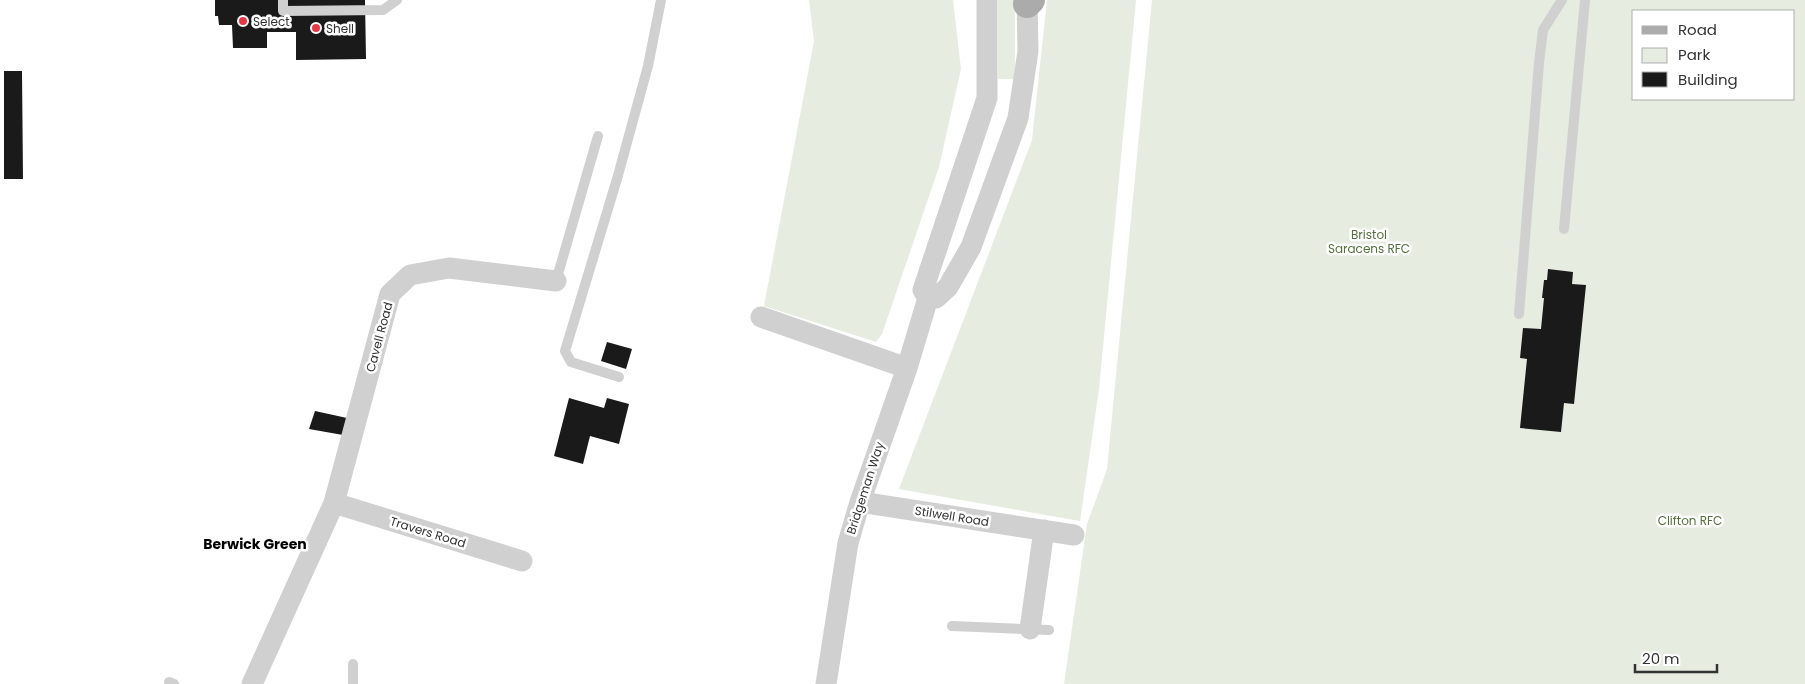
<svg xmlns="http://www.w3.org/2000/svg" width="1805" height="684" font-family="Poppins,sans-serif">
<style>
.green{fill:#e6ecdf;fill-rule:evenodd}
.building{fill:#1a1a1a}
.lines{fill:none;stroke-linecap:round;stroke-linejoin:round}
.service{stroke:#d0d0d0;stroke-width:10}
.minor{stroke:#d0d0d0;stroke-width:21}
.primary{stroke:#ababab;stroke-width:28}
.poi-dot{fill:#e63946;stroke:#fff;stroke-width:2}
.labels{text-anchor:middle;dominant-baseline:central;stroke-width:5;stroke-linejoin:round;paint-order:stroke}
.poi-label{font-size:12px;fill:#333;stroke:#fff;text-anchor:start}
.park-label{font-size:12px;fill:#56703f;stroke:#fff}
.street-label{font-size:12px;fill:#333;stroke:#fff}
.neighbourhood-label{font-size:14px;font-weight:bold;fill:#000;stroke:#fff}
</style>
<rect width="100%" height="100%" fill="#fff"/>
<path class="green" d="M809,0H953L961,69L939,167L882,334L876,342L764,306L814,41Z
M998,0H1015V79H998Z
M1047,0H1136L1099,389L1080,521L899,489L1032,140Z
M1152,0H1805V684H1064L1087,524L1107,469ZM1634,11H1794V99H1634Z"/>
<path class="building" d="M215,0H365L366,59L296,60V32H267V48H233L232,25H219L218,16H215Z
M4,71H22L23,179H4Z
M1548,269L1573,272L1572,284L1586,285L1574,404L1564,403L1561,432L1520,428L1527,359L1520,358L1523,328L1541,329L1544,298H1542L1544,280H1547Z
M607,342L632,349L626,369L601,361Z
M569,398L604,408L607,398L629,404L619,444L590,436L583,464L554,456Z
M315,411L347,418L343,435L309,429Z"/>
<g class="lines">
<path class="service" d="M283,0V11L383,10L397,0
M1564,229L1585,0
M556,281L598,136
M1519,314L1539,63L1543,30L1562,0
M619,377L571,362L565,351L617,179L648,66L661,0
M952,626L1049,630
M353,664V684
M169,682L174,684"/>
<path class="minor" d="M928,298H936L948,287L971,247L1018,118L1028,51L1027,0
M761,317L907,368
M860,502L1074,535
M334,503L522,561
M1030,629L1044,530
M252,684L334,503L390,294L410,275L449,268L556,281
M826,684L848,543L860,502L907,368L928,298L923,290L987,98V0"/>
<path class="primary" d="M1027,4L1031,0"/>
</g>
<g class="poi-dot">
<circle cx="243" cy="21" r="5"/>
<circle cx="316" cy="28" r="5"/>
</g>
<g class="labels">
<g class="poi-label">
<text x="253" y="21">Select</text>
<text x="326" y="28">Shell</text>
</g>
<g class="park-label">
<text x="1369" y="234">Bristol<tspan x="1369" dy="14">Saracens RFC</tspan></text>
<text x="1690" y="520">Clifton RFC</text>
</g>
<g class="street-label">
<text transform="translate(379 337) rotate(-75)">Cavell Road</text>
<text transform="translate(865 488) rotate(-72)">Bridgeman Way</text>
<text transform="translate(952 516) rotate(9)">Stilwell Road</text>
<text transform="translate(428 532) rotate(17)">Travers Road</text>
</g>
<g class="neighbourhood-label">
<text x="255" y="544">Berwick Green</text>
</g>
</g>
<rect x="1632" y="10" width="162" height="90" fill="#ffffff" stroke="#adadad"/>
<rect x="1642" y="26" width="25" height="8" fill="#ababab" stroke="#adadad"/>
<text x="1678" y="35" font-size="15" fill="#333333">Road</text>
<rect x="1642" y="48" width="25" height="15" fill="#e6ecdf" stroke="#adadad"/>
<text x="1678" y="60" font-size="15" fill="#333333">Park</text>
<rect x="1642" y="72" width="25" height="15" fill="#1a1a1a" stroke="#adadad"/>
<text x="1678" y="85" font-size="15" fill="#333333">Building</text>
<path d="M1635 664v8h82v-8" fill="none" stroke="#333333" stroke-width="2.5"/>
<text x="1642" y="664" font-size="15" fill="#333333" stroke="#ffffff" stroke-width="4" paint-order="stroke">20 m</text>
</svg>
